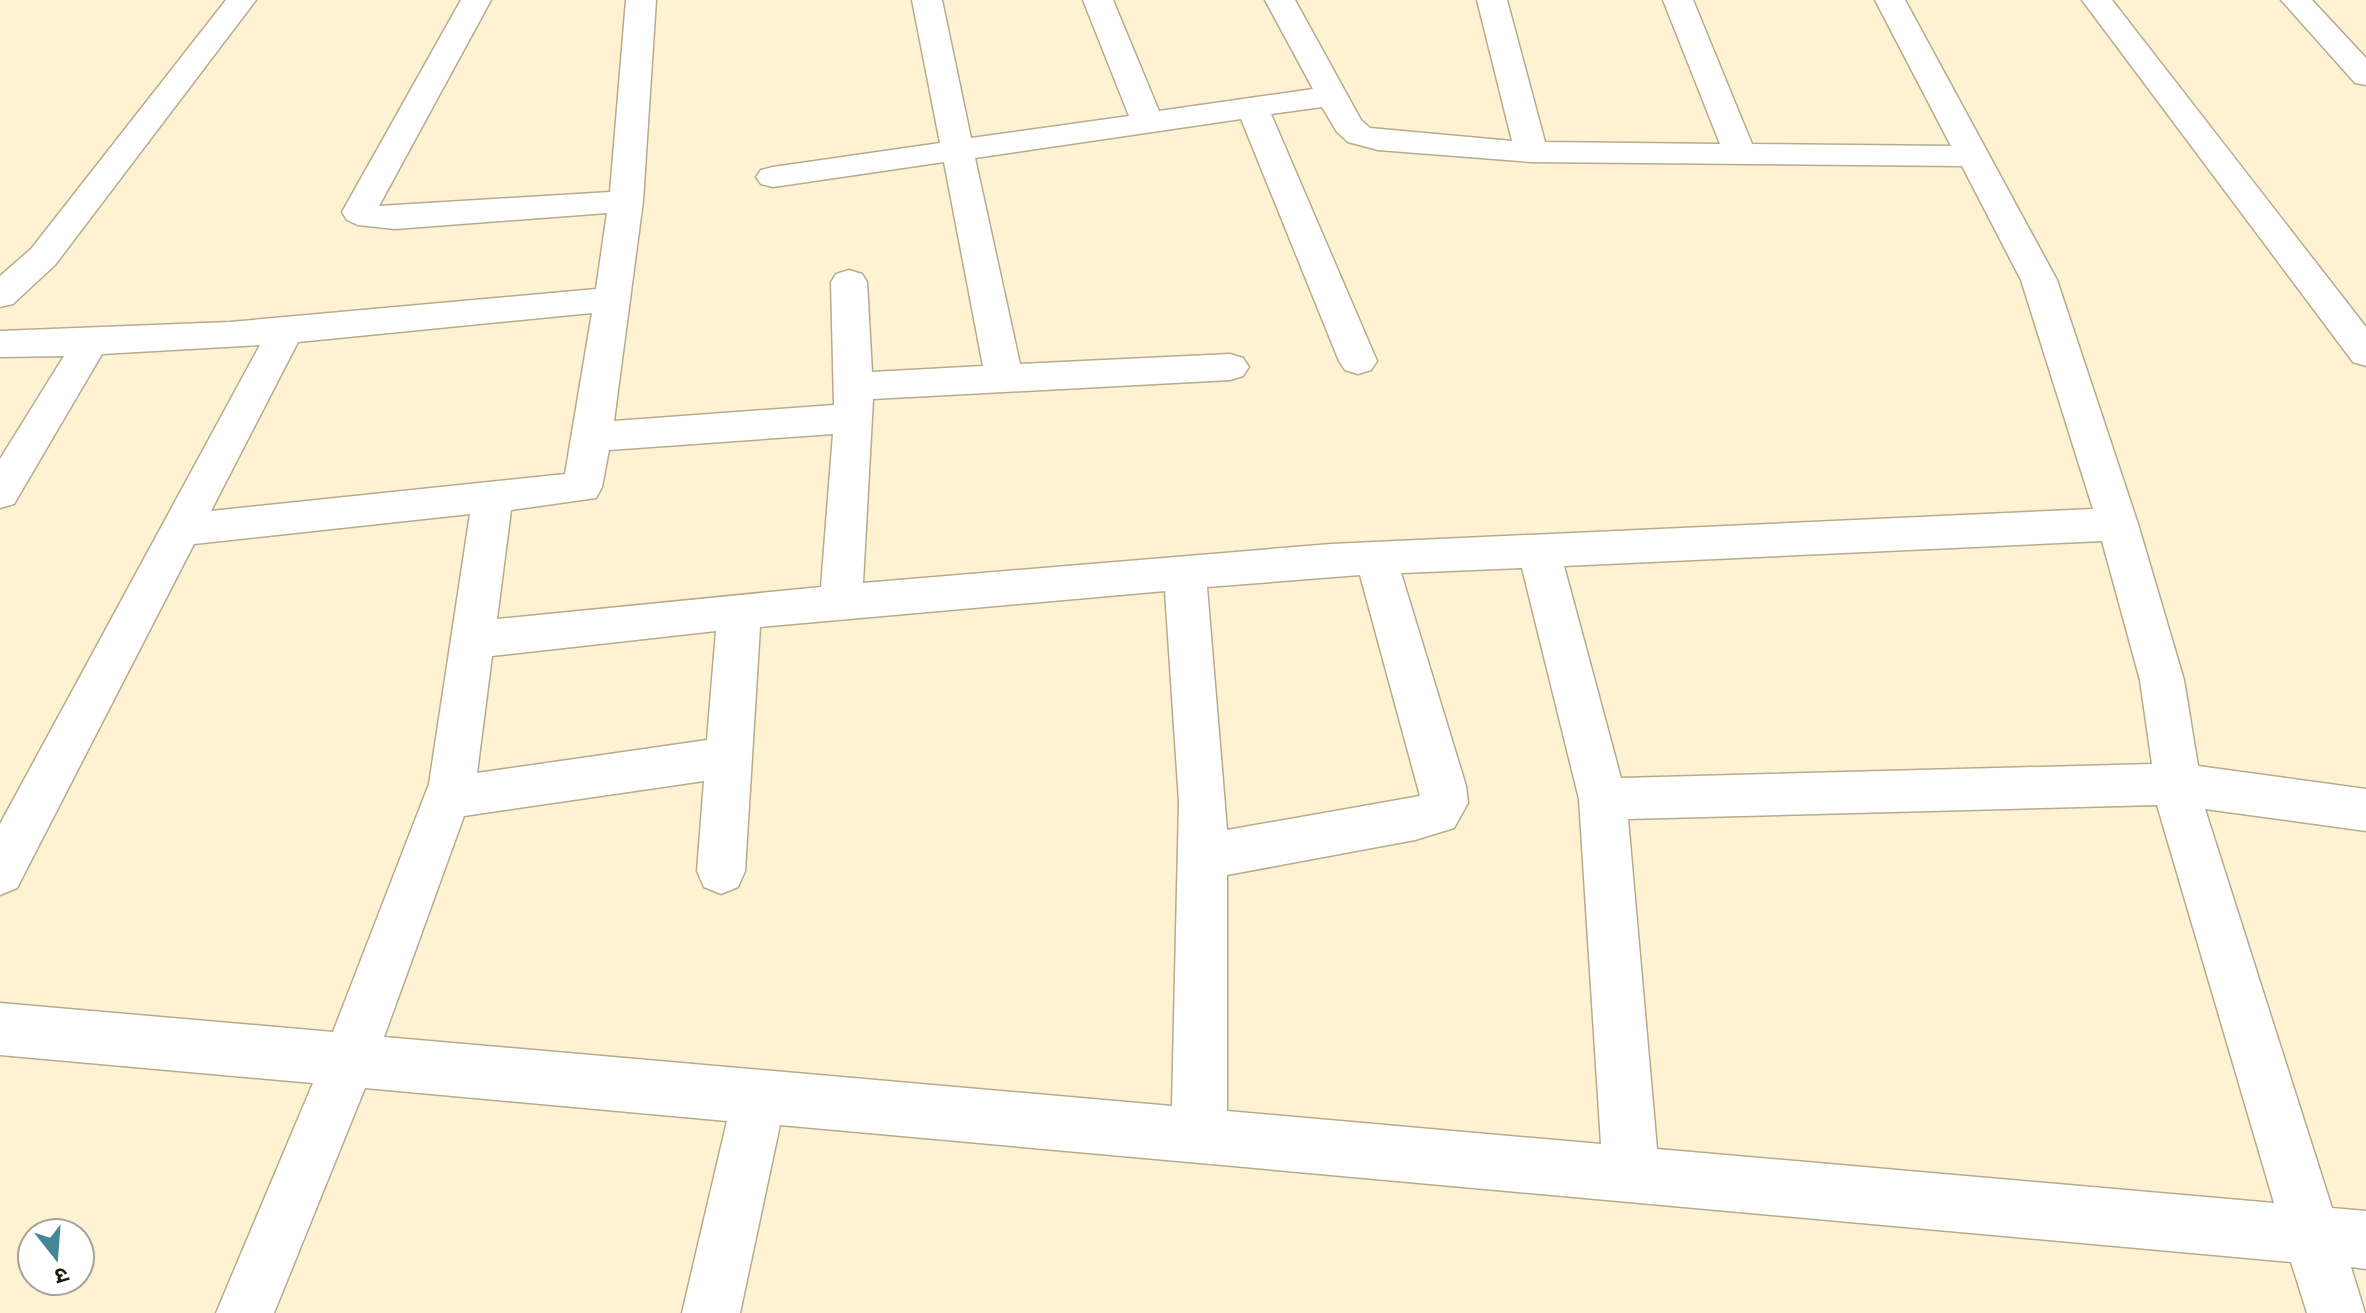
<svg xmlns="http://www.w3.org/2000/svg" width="2366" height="1313" font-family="'Sofia Sans Condensed','Noto Sans Devanagari',sans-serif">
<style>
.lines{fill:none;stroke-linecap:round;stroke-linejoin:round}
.minor-casing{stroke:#b7ab8e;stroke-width:3}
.minor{fill:#fff;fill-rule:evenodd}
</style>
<rect width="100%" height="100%" fill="#fef2d3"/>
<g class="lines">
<g class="minor-casing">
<path id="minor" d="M226,0H256L55,265L13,304L0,307V276L31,249Z
M461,0H491L379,206L610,192L626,0H656L643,201L614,421L834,405L831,282L836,274L849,270L862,274L867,282L872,372L983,366L944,162L773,187L761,184L756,177L761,170L773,167L940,143L912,0H942L971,138L1129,116L1083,0H1113L1159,111L1313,89L1265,0H1295L1361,120L1370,128L1512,141L1477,0H1507L1545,142L1720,144L1663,0H1693L1752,144L1951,146L1875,0H1905L2057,280L2138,524L2184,680L2198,766L2366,789V831L2205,809L2332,1208L2366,1211V1269L2351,1267L2365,1313H2307L2291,1262L780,1125L740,1313H682L727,1121L365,1088L274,1313H216L313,1083L0,1055V1003L333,1032L429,784L470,514L194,544L17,888L0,895V824L260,345L102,354L14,504L0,508V459L64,356L0,357V331L230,322L596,289L607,213L395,229L358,225L347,220L342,212ZM1322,107L1337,132L1348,142L1378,150L1531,162L1962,166L2021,280L2093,509L1331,544L863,583L873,399L1230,380L1243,376L1249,367L1243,358L1230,354L1020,364L975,158L1241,119L1339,361L1345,370L1358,374L1371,370L1377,361L1271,114ZM592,313L565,474L211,511L298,342ZM833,434L821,587L497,619L511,510L596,498L602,487L609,450ZM2102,541L2140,680L2152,764L1621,778L1564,566ZM1522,568L1579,799L1601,1144L1227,1111V875L1415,840L1454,828L1468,803L1466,786L1401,573ZM1360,575L1420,796L1227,830L1207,587ZM1165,591L1179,802L1172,1106L384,1037L464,816L704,781L697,871L704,887L721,894L738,887L745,871L760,627ZM716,631L707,740L477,773L492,656ZM2157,805L2274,1203L1657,1149L1628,819Z
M2082,0H2112L2366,327V366L2353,362Z
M2281,0H2312L2366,58V85L2355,83Z"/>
</g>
<use href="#minor" class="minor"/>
</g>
<g transform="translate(56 1257) rotate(163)"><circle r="38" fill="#ffffff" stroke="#a3a29d" stroke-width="2"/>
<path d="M0-6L14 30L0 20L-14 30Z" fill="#448797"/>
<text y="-12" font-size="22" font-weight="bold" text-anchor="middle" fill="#1a160b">उ</text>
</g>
</svg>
